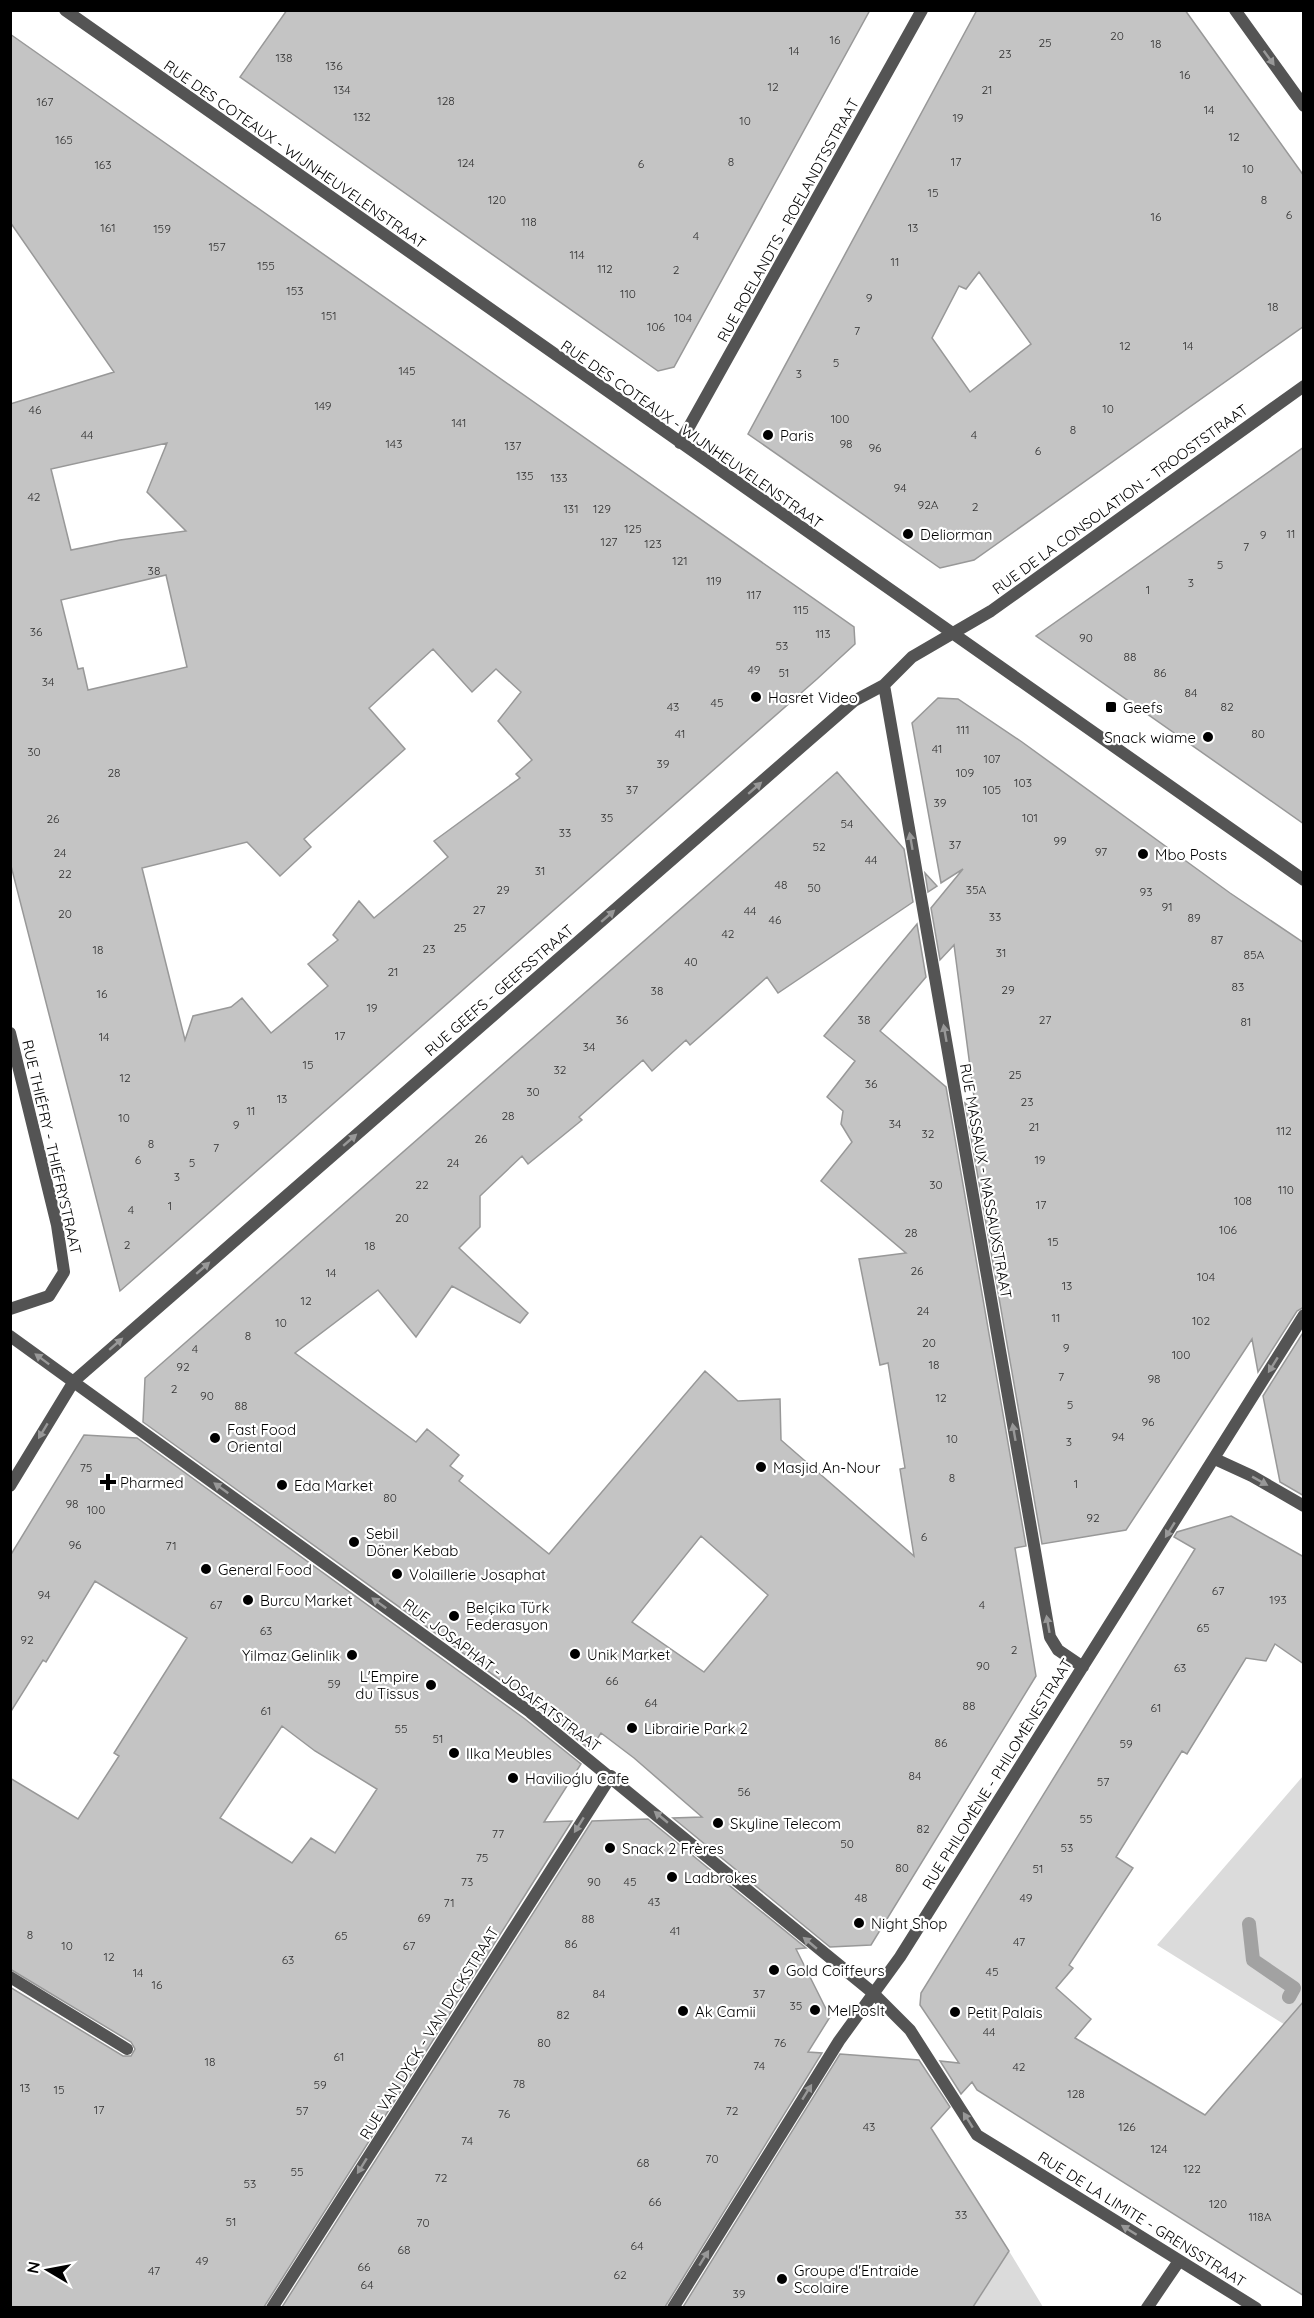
<svg xmlns="http://www.w3.org/2000/svg" width="1314" height="2318" font-family="Quicksand,sans-serif">
<style>
.green{fill:#dbdbdb}
.lines{fill:none;stroke-linecap:round;stroke-linejoin:round}
.stream{stroke:#a2a2a2;stroke-width:14}
.building{fill:#c4c4c4;stroke:#989898;stroke-width:1.5;fill-rule:evenodd}
.minor{stroke:#545454;stroke-width:12}
.oneway{fill:#989898}
.poi-dot{fill:#000;stroke:#fff;stroke-width:2}
.labels{text-anchor:middle;dominant-baseline:central;stroke-width:4.5;stroke-linejoin:round;paint-order:stroke}
.number-label{font-size:12px;fill:#313131}
.street-label{font-size:15px;fill:#000;stroke:#fff}
.poi-label{font-size:15px;fill:#000;stroke:#fff;text-anchor:start}
</style>
<rect width="100%" height="100%" fill="#fff"/>
<path class="green" d="M1303,1776V2036L1157,1945Z
M1009,2251L1043,2307L973,2308Z"/>
<g class="lines">
<path class="stream" d="M1249,1924L1253,1960L1294,1988L1289,1997"/>
</g>
<path class="building" d="M287,10H870L674,367L658,371L240,77Z
M977,10H1185L1304,176V326L974,560L940,568L748,434ZM979,272L1031,344L970,392L932,338L959,286L966,289Z
M10,34L854,627L855,644L817,679L120,1291L10,862V404L114,372L10,222ZM167,443L147,492L186,531L120,540L71,550L51,469ZM166,575L187,667L88,690L83,668L78,669L61,600ZM433,649L472,692L496,669L521,692L498,721L532,760L516,774L520,778L434,841L448,857L374,918L359,901L333,935L338,940L308,964L328,986L271,1033L242,998L231,1007L193,1016L185,1040L142,868L247,842L280,876L311,847L304,839L405,749L369,708Z
M1304,447V824L1036,636Z
M938,698L958,699L1022,742L1230,893L1304,943V1307L1297,1311L1258,1372L1252,1339L1126,1530L1042,1544L965,1103L976,1112L954,945L940,960L931,908L963,869L941,883L912,723Z
M837,772L904,849L913,902L778,993L767,977L690,1045L686,1040L652,1071L643,1060L579,1117L582,1120L528,1164L522,1156L480,1196V1227L459,1248L528,1313L520,1323L452,1286L416,1337L378,1290L295,1353L416,1442L427,1429L459,1455L450,1466L463,1476L459,1481L549,1554L705,1371L738,1401L780,1399L781,1440L914,1556L900,1469L905,1468L888,1363L880,1365L859,1259L906,1253L821,1181L852,1142L841,1124L843,1111L827,1097L855,1061L824,1036L917,924L926,977L880,1031L946,1087L1026,1546L1015,1548L1036,1676L871,1945L830,1947L673,1818L702,1817L634,1758L601,1733L590,1750L535,1705L143,1422L145,1378ZM701,1536L768,1595L704,1672L632,1622Z
M925,873L937,886L928,892Z
M1304,1331V1496L1280,1482L1263,1396Z
M84,1435L137,1438L525,1719L581,1764L544,1822L572,1821L264,2307H10V1987L123,2056H131L135,2049L131,2042L10,1969V1778L78,1819L119,1756L114,1753L187,1638L95,1581L46,1662L43,1660L10,1713V1556ZM282,1726L315,1751L377,1789L335,1853L311,1838L292,1863L220,1818Z
M1231,1516L1304,1557V1664L1275,1644L1266,1661L1246,1658L1187,1754L1182,1751L1116,1857L1133,1868L1069,1965L1073,1968L1056,1988L1091,2019L1075,2038L1205,2115L1304,2001V2296L977,2090L972,2082L961,2094L940,2061L959,2063L920,2005L921,1993L1195,1549L1174,1537L1177,1532Z
M648,1819L806,1948L796,1949L830,2017L808,2052L822,2053L665,2307H282L592,1821Z
M840,2054L919,2060L950,2107L931,2128L1009,2251L973,2307H683Z"/>
<g class="lines">
<path class="minor" d="M65,10L1304,880
M1235,10L1304,106
M680,443L922,10
M884,685L1050,1637L1058,1650L1083,1667
M10,1033L57,1225L64,1272L49,1296L10,1309
M10,1336L530,1712L872,1992L910,2030L977,2135L1256,2308
M1215,1459L1252,1476L1304,1506
M10,1486L74,1381L854,701L884,685L912,657L991,611L1304,386
M10,1977L127,2049
M272,2308L611,1776
M673,2308L839,2041L900,1957L1304,1315
M1147,2308L1179,2261"/>
</g>
<defs><path id="oneway-solid" d="M-6-.8H1V-3.2L6.5 0L1 3.2V.8H-6Z" transform="scale(1.5)"/></defs>
<g class="oneway">
<use href="#oneway-solid" transform="translate(1269 58) rotate(54)"/>
<use href="#oneway-solid" transform="translate(755 788) rotate(-41)"/>
<use href="#oneway-solid" transform="translate(911 841) rotate(-100)"/>
<use href="#oneway-solid" transform="translate(608 916) rotate(-41)"/>
<use href="#oneway-solid" transform="translate(945 1033) rotate(-100)"/>
<use href="#oneway-solid" transform="translate(350 1140) rotate(-41)"/>
<use href="#oneway-solid" transform="translate(203 1268) rotate(-41)"/>
<use href="#oneway-solid" transform="translate(116 1344) rotate(-41)"/>
<use href="#oneway-solid" transform="translate(42 1359) rotate(-143)"/>
<use href="#oneway-solid" transform="translate(1273 1365) rotate(122)"/>
<use href="#oneway-solid" transform="translate(43 1431) rotate(121)"/>
<use href="#oneway-solid" transform="translate(1014 1432) rotate(-100)"/>
<use href="#oneway-solid" transform="translate(1260 1481) rotate(29)"/>
<use href="#oneway-solid" transform="translate(221 1488) rotate(-144)"/>
<use href="#oneway-solid" transform="translate(1170 1530) rotate(122)"/>
<use href="#oneway-solid" transform="translate(379 1603) rotate(-144)"/>
<use href="#oneway-solid" transform="translate(1048 1624) rotate(-100)"/>
<use href="#oneway-solid" transform="translate(661 1817) rotate(-140)"/>
<use href="#oneway-solid" transform="translate(579 1825) rotate(122)"/>
<use href="#oneway-solid" transform="translate(810 1943) rotate(-140)"/>
<use href="#oneway-solid" transform="translate(807 2092) rotate(-58)"/>
<use href="#oneway-solid" transform="translate(968 2120) rotate(-122)"/>
<use href="#oneway-solid" transform="translate(362 2166) rotate(122)"/>
<use href="#oneway-solid" transform="translate(1129 2230) rotate(-148)"/>
<use href="#oneway-solid" transform="translate(704 2258) rotate(-58)"/>
</g>
<g class="poi-dot">
<circle cx="768" cy="435" r="6"/>
<circle cx="908" cy="534" r="6"/>
<circle cx="756" cy="697" r="6"/>
<rect x="1105" y="701" width="12" height="12" rx="3"/>
<circle cx="1208" cy="737" r="6"/>
<circle cx="1143" cy="854" r="6"/>
<circle cx="215" cy="1438" r="6"/>
<circle cx="761" cy="1467" r="6"/>
<path d="M105 1473h6v6h6v6h-6v6h-6v-6h-6v-6h6z"/>
<circle cx="282" cy="1485" r="6"/>
<circle cx="354" cy="1542" r="6"/>
<circle cx="206" cy="1569" r="6"/>
<circle cx="397" cy="1574" r="6"/>
<circle cx="248" cy="1600" r="6"/>
<circle cx="454" cy="1616" r="6"/>
<circle cx="575" cy="1654" r="6"/>
<circle cx="352" cy="1655" r="6"/>
<circle cx="431" cy="1685" r="6"/>
<circle cx="632" cy="1728" r="6"/>
<circle cx="454" cy="1753" r="6"/>
<circle cx="513" cy="1778" r="6"/>
<circle cx="718" cy="1823" r="6"/>
<circle cx="610" cy="1848" r="6"/>
<circle cx="672" cy="1877" r="6"/>
<circle cx="859" cy="1923" r="6"/>
<circle cx="774" cy="1970" r="6"/>
<circle cx="815" cy="2010" r="6"/>
<circle cx="683" cy="2011" r="6"/>
<circle cx="955" cy="2012" r="6"/>
<circle cx="782" cy="2279" r="6"/>
</g>
<g class="labels">
<g class="number-label">
<text x="1117" y="35">20</text>
<text x="835" y="39">16</text>
<text x="1045" y="42">25</text>
<text x="1156" y="43">18</text>
<text x="794" y="50">14</text>
<text x="1005" y="53">23</text>
<text x="284" y="57">138</text>
<text x="334" y="65">136</text>
<text x="1185" y="74">16</text>
<text x="773" y="86">12</text>
<text x="342" y="89">134</text>
<text x="987" y="89">21</text>
<text x="446" y="100">128</text>
<text x="45" y="101">167</text>
<text x="1209" y="109">14</text>
<text x="362" y="116">132</text>
<text x="958" y="117">19</text>
<text x="745" y="120">10</text>
<text x="1234" y="136">12</text>
<text x="64" y="139">165</text>
<text x="731" y="161">8</text>
<text x="956" y="161">17</text>
<text x="466" y="162">124</text>
<text x="641" y="163">6</text>
<text x="103" y="164">163</text>
<text x="1248" y="168">10</text>
<text x="933" y="192">15</text>
<text x="497" y="199">120</text>
<text x="1264" y="199">8</text>
<text x="1289" y="214">6</text>
<text x="1156" y="216">16</text>
<text x="529" y="221">118</text>
<text x="108" y="227">161</text>
<text x="913" y="227">13</text>
<text x="162" y="228">159</text>
<text x="696" y="235">4</text>
<text x="217" y="246">157</text>
<text x="577" y="254">114</text>
<text x="895" y="261">11</text>
<text x="266" y="265">155</text>
<text x="605" y="268">112</text>
<text x="676" y="269">2</text>
<text x="295" y="290">153</text>
<text x="628" y="293">110</text>
<text x="869" y="297">9</text>
<text x="1273" y="306">18</text>
<text x="329" y="315">151</text>
<text x="683" y="317">104</text>
<text x="656" y="326">106</text>
<text x="857" y="330">7</text>
<text x="1125" y="345">12</text>
<text x="1188" y="345">14</text>
<text x="836" y="362">5</text>
<text x="407" y="370">145</text>
<text x="799" y="373">3</text>
<text x="323" y="405">149</text>
<text x="1108" y="408">10</text>
<text x="35" y="409">46</text>
<text x="840" y="418">100</text>
<text x="459" y="422">141</text>
<text x="1073" y="429">8</text>
<text x="87" y="434">44</text>
<text x="974" y="434">4</text>
<text x="394" y="443">143</text>
<text x="846" y="443">98</text>
<text x="513" y="445">137</text>
<text x="875" y="447">96</text>
<text x="1038" y="450">6</text>
<text x="525" y="475">135</text>
<text x="559" y="477">133</text>
<text x="900" y="487">94</text>
<text x="34" y="496">42</text>
<text x="928" y="504">92A</text>
<text x="975" y="506">2</text>
<text x="571" y="508">131</text>
<text x="602" y="508">129</text>
<text x="633" y="528">125</text>
<text x="1291" y="533">11</text>
<text x="1263" y="534">9</text>
<text x="609" y="541">127</text>
<text x="653" y="543">123</text>
<text x="1246" y="546">7</text>
<text x="680" y="560">121</text>
<text x="1220" y="564">5</text>
<text x="154" y="570">38</text>
<text x="714" y="580">119</text>
<text x="1191" y="582">3</text>
<text x="1148" y="589">1</text>
<text x="754" y="594">117</text>
<text x="801" y="609">115</text>
<text x="36" y="631">36</text>
<text x="823" y="633">113</text>
<text x="1086" y="637">90</text>
<text x="782" y="645">53</text>
<text x="1130" y="656">88</text>
<text x="754" y="669">49</text>
<text x="784" y="672">51</text>
<text x="1160" y="672">86</text>
<text x="48" y="681">34</text>
<text x="1191" y="692">84</text>
<text x="717" y="702">45</text>
<text x="673" y="706">43</text>
<text x="1227" y="706">82</text>
<text x="963" y="729">111</text>
<text x="680" y="733">41</text>
<text x="1258" y="733">80</text>
<text x="937" y="748">41</text>
<text x="34" y="751">30</text>
<text x="992" y="758">107</text>
<text x="663" y="763">39</text>
<text x="114" y="772">28</text>
<text x="965" y="772">109</text>
<text x="1023" y="782">103</text>
<text x="632" y="789">37</text>
<text x="992" y="789">105</text>
<text x="940" y="802">39</text>
<text x="607" y="817">35</text>
<text x="1030" y="817">101</text>
<text x="53" y="818">26</text>
<text x="847" y="823">54</text>
<text x="565" y="832">33</text>
<text x="1060" y="840">99</text>
<text x="955" y="844">37</text>
<text x="819" y="846">52</text>
<text x="1101" y="851">97</text>
<text x="60" y="852">24</text>
<text x="871" y="859">44</text>
<text x="540" y="870">31</text>
<text x="65" y="873">22</text>
<text x="781" y="884">48</text>
<text x="814" y="887">50</text>
<text x="503" y="889">29</text>
<text x="976" y="889">35A</text>
<text x="1146" y="891">93</text>
<text x="1167" y="906">91</text>
<text x="479" y="909">27</text>
<text x="750" y="910">44</text>
<text x="65" y="913">20</text>
<text x="995" y="916">33</text>
<text x="1194" y="917">89</text>
<text x="775" y="919">46</text>
<text x="460" y="927">25</text>
<text x="728" y="933">42</text>
<text x="1217" y="939">87</text>
<text x="429" y="948">23</text>
<text x="98" y="949">18</text>
<text x="1001" y="952">31</text>
<text x="1254" y="954">85A</text>
<text x="691" y="961">40</text>
<text x="393" y="971">21</text>
<text x="1238" y="986">83</text>
<text x="1008" y="989">29</text>
<text x="657" y="990">38</text>
<text x="102" y="993">16</text>
<text x="372" y="1007">19</text>
<text x="622" y="1019">36</text>
<text x="864" y="1019">38</text>
<text x="1045" y="1019">27</text>
<text x="1246" y="1021">81</text>
<text x="340" y="1035">17</text>
<text x="104" y="1036">14</text>
<text x="589" y="1046">34</text>
<text x="308" y="1064">15</text>
<text x="560" y="1069">32</text>
<text x="1015" y="1074">25</text>
<text x="125" y="1077">12</text>
<text x="871" y="1083">36</text>
<text x="533" y="1091">30</text>
<text x="282" y="1098">13</text>
<text x="1027" y="1101">23</text>
<text x="251" y="1110">11</text>
<text x="508" y="1115">28</text>
<text x="124" y="1117">10</text>
<text x="895" y="1123">34</text>
<text x="236" y="1124">9</text>
<text x="1034" y="1126">21</text>
<text x="1284" y="1130">112</text>
<text x="928" y="1133">32</text>
<text x="481" y="1138">26</text>
<text x="151" y="1143">8</text>
<text x="216" y="1147">7</text>
<text x="138" y="1159">6</text>
<text x="1040" y="1159">19</text>
<text x="192" y="1162">5</text>
<text x="453" y="1162">24</text>
<text x="177" y="1176">3</text>
<text x="422" y="1184">22</text>
<text x="936" y="1184">30</text>
<text x="1286" y="1189">110</text>
<text x="1243" y="1200">108</text>
<text x="1041" y="1204">17</text>
<text x="170" y="1205">1</text>
<text x="131" y="1209">4</text>
<text x="402" y="1217">20</text>
<text x="1228" y="1229">106</text>
<text x="911" y="1232">28</text>
<text x="1053" y="1241">15</text>
<text x="127" y="1244">2</text>
<text x="370" y="1245">18</text>
<text x="917" y="1270">26</text>
<text x="331" y="1272">14</text>
<text x="1206" y="1276">104</text>
<text x="1067" y="1285">13</text>
<text x="306" y="1300">12</text>
<text x="923" y="1310">24</text>
<text x="1056" y="1317">11</text>
<text x="1201" y="1320">102</text>
<text x="281" y="1322">10</text>
<text x="248" y="1335">8</text>
<text x="929" y="1342">20</text>
<text x="1066" y="1347">9</text>
<text x="195" y="1348">4</text>
<text x="1181" y="1354">100</text>
<text x="934" y="1364">18</text>
<text x="183" y="1366">92</text>
<text x="1061" y="1376">7</text>
<text x="1154" y="1378">98</text>
<text x="174" y="1388">2</text>
<text x="207" y="1395">90</text>
<text x="941" y="1397">12</text>
<text x="1070" y="1404">5</text>
<text x="241" y="1405">88</text>
<text x="1148" y="1421">96</text>
<text x="1118" y="1436">94</text>
<text x="952" y="1438">10</text>
<text x="1069" y="1441">3</text>
<text x="86" y="1467">75</text>
<text x="952" y="1477">8</text>
<text x="1076" y="1483">1</text>
<text x="390" y="1497">80</text>
<text x="72" y="1503">98</text>
<text x="96" y="1509">100</text>
<text x="1093" y="1517">92</text>
<text x="924" y="1536">6</text>
<text x="75" y="1544">96</text>
<text x="171" y="1545">71</text>
<text x="1218" y="1590">67</text>
<text x="44" y="1594">94</text>
<text x="1278" y="1599">193</text>
<text x="216" y="1604">67</text>
<text x="982" y="1604">4</text>
<text x="1203" y="1627">65</text>
<text x="266" y="1630">63</text>
<text x="27" y="1639">92</text>
<text x="1014" y="1649">2</text>
<text x="983" y="1665">90</text>
<text x="1180" y="1667">63</text>
<text x="612" y="1680">66</text>
<text x="334" y="1683">59</text>
<text x="651" y="1702">64</text>
<text x="969" y="1705">88</text>
<text x="1156" y="1707">61</text>
<text x="266" y="1710">61</text>
<text x="401" y="1728">55</text>
<text x="438" y="1738">51</text>
<text x="941" y="1742">86</text>
<text x="1126" y="1743">59</text>
<text x="915" y="1775">84</text>
<text x="1103" y="1781">57</text>
<text x="744" y="1791">56</text>
<text x="1086" y="1818">55</text>
<text x="923" y="1828">82</text>
<text x="498" y="1833">77</text>
<text x="847" y="1843">50</text>
<text x="1067" y="1847">53</text>
<text x="482" y="1857">75</text>
<text x="902" y="1867">80</text>
<text x="1038" y="1868">51</text>
<text x="467" y="1881">73</text>
<text x="594" y="1881">90</text>
<text x="630" y="1881">45</text>
<text x="861" y="1897">48</text>
<text x="1026" y="1897">49</text>
<text x="654" y="1901">43</text>
<text x="449" y="1902">71</text>
<text x="424" y="1917">69</text>
<text x="588" y="1918">88</text>
<text x="675" y="1930">41</text>
<text x="30" y="1934">8</text>
<text x="341" y="1935">65</text>
<text x="1019" y="1941">47</text>
<text x="571" y="1943">86</text>
<text x="67" y="1945">10</text>
<text x="409" y="1945">67</text>
<text x="109" y="1956">12</text>
<text x="288" y="1959">63</text>
<text x="992" y="1971">45</text>
<text x="138" y="1972">14</text>
<text x="157" y="1984">16</text>
<text x="599" y="1993">84</text>
<text x="759" y="1993">37</text>
<text x="796" y="2005">35</text>
<text x="563" y="2014">82</text>
<text x="989" y="2031">44</text>
<text x="544" y="2042">80</text>
<text x="780" y="2042">76</text>
<text x="339" y="2056">61</text>
<text x="210" y="2061">18</text>
<text x="759" y="2065">74</text>
<text x="1019" y="2066">42</text>
<text x="519" y="2083">78</text>
<text x="320" y="2084">59</text>
<text x="25" y="2087">13</text>
<text x="59" y="2089">15</text>
<text x="1076" y="2093">128</text>
<text x="99" y="2109">17</text>
<text x="302" y="2110">57</text>
<text x="732" y="2110">72</text>
<text x="504" y="2113">76</text>
<text x="869" y="2126">43</text>
<text x="1127" y="2126">126</text>
<text x="467" y="2140">74</text>
<text x="1159" y="2148">124</text>
<text x="712" y="2158">70</text>
<text x="643" y="2162">68</text>
<text x="1192" y="2168">122</text>
<text x="297" y="2171">55</text>
<text x="441" y="2177">72</text>
<text x="250" y="2183">53</text>
<text x="655" y="2201">66</text>
<text x="1218" y="2203">120</text>
<text x="961" y="2214">33</text>
<text x="1260" y="2216">118A</text>
<text x="231" y="2221">51</text>
<text x="423" y="2222">70</text>
<text x="637" y="2245">64</text>
<text x="404" y="2249">68</text>
<text x="202" y="2260">49</text>
<text x="364" y="2266">66</text>
<text x="154" y="2270">47</text>
<text x="620" y="2274">62</text>
<text x="367" y="2284">64</text>
<text x="739" y="2293">39</text>
</g>
<g class="street-label">
<text transform="translate(295 154) rotate(35)">RUE DES COTEAUX - WIJNHEUVELENSTRAAT</text>
<text transform="translate(788 220) rotate(-61)">RUE ROELANDTS - ROELANDTSSTRAAT</text>
<text transform="translate(692 434) rotate(35)">RUE DES COTEAUX - WIJNHEUVELENSTRAAT</text>
<text transform="translate(1120 499) rotate(-36)">RUE DE LA CONSOLATION - TROOSTSTRAAT</text>
<text transform="translate(499 990) rotate(-41)">RUE GEEFS - GEEFSSTRAAT</text>
<text transform="translate(52 1147) rotate(77)">RUE THIÉFRY - THIÉFRYSTRAAT</text>
<text transform="translate(986 1181) rotate(80)">RUE MASSAUX - MASSAUXSTRAAT</text>
<text transform="translate(502 1675) rotate(37)">RUE JOSAPHAT - JOSAFATSTRAAT</text>
<text transform="translate(997 1774) rotate(-58)">RUE PHILOMÈNE - PHILOMÈNESTRAAT</text>
<text transform="translate(429 2033) rotate(-58)">RUE VAN DYCK - VAN DYCKSTRAAT</text>
<text transform="translate(1142 2219) rotate(32)">RUE DE LA LIMITE - GRENSSTRAAT</text>
</g>
<g class="poi-label">
<text x="780" y="435">Paris</text>
<text x="920" y="534">Deliorman</text>
<text x="768" y="697">Hasret Video</text>
<text x="1123" y="707">Geefs</text>
<text x="1196" y="737" text-anchor="end">Snack wiame</text>
<text x="1155" y="854">Mbo Posts</text>
<text x="227" y="1429">Fast Food<tspan x="227" dy="17">Oriental</tspan></text>
<text x="773" y="1467">Masjid An-Nour</text>
<text x="120" y="1482">Pharmed</text>
<text x="294" y="1485">Eda Market</text>
<text x="366" y="1533">Sebil<tspan x="366" dy="17">Döner Kebab</tspan></text>
<text x="218" y="1569">General Food</text>
<text x="409" y="1574">Volaillerie Josaphat</text>
<text x="260" y="1600">Burcu Market</text>
<text x="466" y="1607">Belçika Türk<tspan x="466" dy="17">Federasyon</tspan></text>
<text x="587" y="1654">Unik Market</text>
<text x="340" y="1655" text-anchor="end">Yilmaz Gelinlik</text>
<text x="419" y="1676" text-anchor="end">L'Empire<tspan x="419" dy="17">du Tissus</tspan></text>
<text x="644" y="1728">Librairie Park 2</text>
<text x="466" y="1753">Ilka Meubles</text>
<text x="525" y="1778">Havilioǵlu Cafe</text>
<text x="730" y="1823">Skyline Telecom</text>
<text x="622" y="1848">Snack 2 Frères</text>
<text x="684" y="1877">Ladbrokes</text>
<text x="871" y="1923">Night Shop</text>
<text x="786" y="1970">Gold Coiffeurs</text>
<text x="827" y="2010">MelPosIt</text>
<text x="695" y="2011">Ak Camii</text>
<text x="967" y="2012">Petit Palais</text>
<text x="794" y="2270">Groupe d'Entraide<tspan x="794" dy="17">Scolaire</tspan></text>
</g>
</g>
<rect width="1314" height="2318" fill="none" stroke="#000000" stroke-width="24"/>
<g transform="translate(48 2270) rotate(280)" stroke="#ffffff" stroke-width="4.5" paint-order="stroke">
<path d="M0-4.5L10 22L0 15L-10 22Z" fill="#000000"/>
<text y="-9" font-size="16" font-weight="bold" text-anchor="middle" fill="#000000">N</text>
</g>
</svg>
